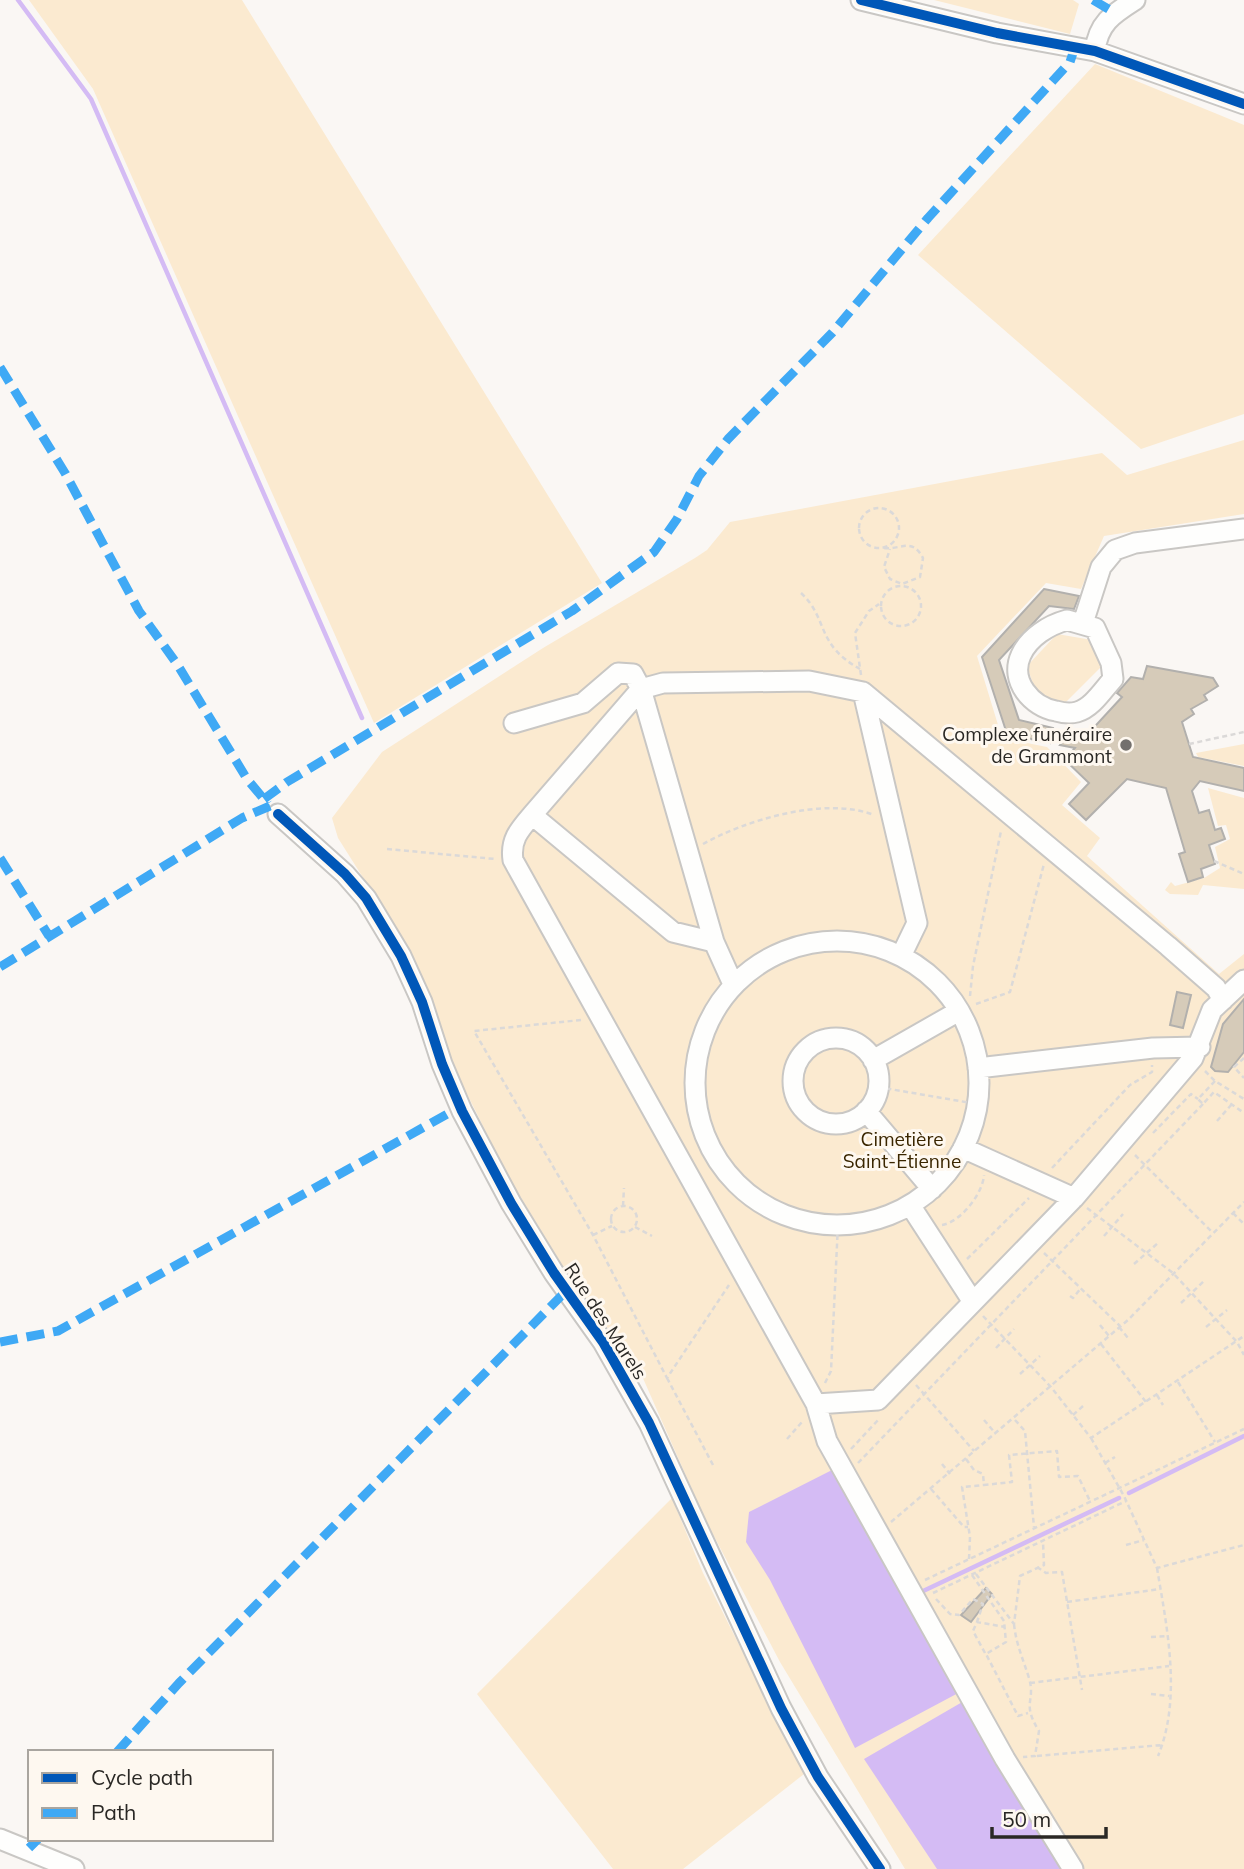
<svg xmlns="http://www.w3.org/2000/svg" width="1244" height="1869" font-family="Mulish,sans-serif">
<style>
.green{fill:#fbead0}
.water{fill:#d4bbf4}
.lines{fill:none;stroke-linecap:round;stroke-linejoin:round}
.stream{stroke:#d4bbf4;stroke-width:4.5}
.building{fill:#d6cbb9;stroke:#b2b0ad;stroke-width:2}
.minor-casing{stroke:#c9c7c4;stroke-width:23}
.path{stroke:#dbd9d8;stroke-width:2.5;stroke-dasharray:5 3.5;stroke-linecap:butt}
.minor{stroke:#fefefd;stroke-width:19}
.quiet{stroke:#3fa9f5;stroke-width:9;stroke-dasharray:18 9;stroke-linecap:butt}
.cycleway-casing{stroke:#fef8f0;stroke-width:15}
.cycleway{stroke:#0057b8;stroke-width:10}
.poi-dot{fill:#73706d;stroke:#fef8f0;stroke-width:2.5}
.labels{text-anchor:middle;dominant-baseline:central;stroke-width:6;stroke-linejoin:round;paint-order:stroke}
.poi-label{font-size:19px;fill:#2a2825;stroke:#fef8f0;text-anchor:end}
.park-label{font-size:19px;fill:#3a2600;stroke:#fef8f0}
.street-label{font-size:19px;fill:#2a2825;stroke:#fef8f0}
</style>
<rect width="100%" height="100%" fill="#faf7f4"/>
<path class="green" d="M29,0H242L602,583L374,723L93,89Z
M934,0H1073L1079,4L1070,34Z
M1095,64L1244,125V414L1141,449L918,255Z
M1244,440V514L1104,536L1081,589L1046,583L977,656L1002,738L1047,747L1081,782L1062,805L1100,838L1087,856L1219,974L1244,954V1869H905L780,1662L705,1519L642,1376L564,1268L509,1178L456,1072L415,960L338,838L332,818L382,752L543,648L695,558L707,550L730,522L1102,453L1127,475Z
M1057,634L1092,640L1104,664L1066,702L1038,699L1027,666Z
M1244,744V766L1198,757L1196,753Z
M1208,788L1244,798V889L1203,885L1198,895L1170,894L1165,890L1171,882L1175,886L1204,878L1220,868L1215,847L1230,839L1226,825L1218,826Z
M672,1498L703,1573L804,1774L683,1869H613L477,1694Z"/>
<path class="water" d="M834,1469L962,1691L855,1748L770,1580L746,1542L749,1512Z
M964,1701L1062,1869H937L864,1759Z"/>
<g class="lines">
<path class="stream" d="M18,0L91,99L362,718
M1129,1493L1244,1436
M919,1593L1119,1498"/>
</g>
<path class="building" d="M1044,589L1079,596L1074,609L1049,606L999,660L1019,720L1053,728L1050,743L1007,734L982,657Z
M1147,666L1213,678L1218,686L1204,695L1207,700L1191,709L1194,714L1182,722L1193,757L1244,768V791L1200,781L1192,791L1199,813L1209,810L1215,830L1221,828L1225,839L1209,845L1215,864L1201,869L1203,877L1188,882L1179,854L1185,852L1166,788L1127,779L1086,820L1069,804L1089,783L1065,760L1075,748L1060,745L1072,731L1087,735L1122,697L1117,693L1131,677L1143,679Z
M1177,992L1191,995L1183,1028L1170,1025Z
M1244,999V1052L1228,1072L1215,1071L1211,1067L1223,1024Z
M986,1588L992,1594L971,1622L961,1615Z"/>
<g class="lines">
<g class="minor-casing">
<path id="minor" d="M861,0L997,33L1095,51L1244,104
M1095,51C1098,23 1113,14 1135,0
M1067,620L1095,628L1111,663L1113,679C1103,690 1092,708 1077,712C1070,714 1063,713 1056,711C1032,707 1009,681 1021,655C1029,637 1049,625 1067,620Z
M1083,623L1101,567L1115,550L1135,543L1244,529
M863,692L917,923L901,956
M514,723L583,703L618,673L633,674L641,689L714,942L733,984
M278,814L345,874L366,898L401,956L422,1002L442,1064L462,1111L511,1203L554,1273L603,1342L649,1423L781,1708L818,1777L880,1869
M532,815L673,932L714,942
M695 1083a142 142 0 1 1 284 0a142 142 0 1 1-284 0Z
M1223,1000L1216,988L1168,946L863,692L809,681L663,683L641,689L532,815C519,830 510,840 513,860L816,1404L878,1400L1074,1198L1193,1058L1212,1010L1244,980
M793 1081a43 43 0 1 1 86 0a43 43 0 1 1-86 0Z
M873,1060L959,1011
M978,1068L1153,1048L1200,1047
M866,1111L932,1189
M963,1148L1074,1198
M910,1205L973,1302
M816,1404L827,1441L1005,1759L1073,1869
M0,1839L74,1869"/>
</g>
<path class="path" d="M859 528a20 20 0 1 1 40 0a20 20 0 1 1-40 0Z
M884,548C901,550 912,537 923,558L920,577L902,584L890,579L884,567L890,549
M881 606a20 20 0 1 1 40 0a20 20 0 1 1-40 0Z
M801,593C829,619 815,644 860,669
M861,675L855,633L869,611L879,604
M1189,744L1244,732
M703,844C746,820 825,796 874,815
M387,849L495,859
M1214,861L1244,874
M970,996L973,966L1001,831
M976,1004L1010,992L1044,864
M581,1020L474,1031L593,1235L667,1378L729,1285
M1244,1058L1234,1067L1244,1078
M1205,1071L1215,1081L1244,1099
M1215,1081L1198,1099L1203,1104L1214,1092L1244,1113
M878,1087L977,1104
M1217,1121L1232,1104
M1153,1133L1191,1094L1198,1099
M1135,1155L1213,1233
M1052,1168L1130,1085L1152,1072V1065
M611 1219a13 13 0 1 1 26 0a13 13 0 1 1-26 0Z
M623,1206L624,1188
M1087,1208L1173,1273L1237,1342L1244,1355
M1233,1213L1244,1224
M942,1225C961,1222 983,1193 984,1175
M635,1227L652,1236
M593,1235L612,1226
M1104,1236L1123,1214
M1044,1253L1120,1326
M967,1259L1029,1198
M1134,1264L1158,1243
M1070,1296L1073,1298L1081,1288
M1181,1303L1204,1281
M983,1316L1051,1387L1091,1438L1244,1336
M1100,1325L1109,1336
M1119,1327L1128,1338
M1206,1327L1227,1310
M1101,1344L1146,1402
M996,1348L1014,1329
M1020,1374L1040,1356
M667,1378L713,1465
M1178,1382L1215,1442
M825,1383L831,1371L838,1224
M916,1385L974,1451
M1157,1395L1163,1405
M1073,1415L1083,1406
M984,1420L996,1434
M1015,1420L1025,1431L1034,1527
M1091,1438L1124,1496L1157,1568L1244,1545
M787,1439L802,1422
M851,1449L880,1418
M966,1459L974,1470L983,1474L984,1485L1012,1482L1009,1455L1057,1451L1059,1477L1078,1476L1090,1501
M858,1463L1203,1104
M1105,1463L1115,1457
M942,1464L950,1474
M931,1489L964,1527H968
M891,1522L1128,1320L1244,1202
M1126,1545L1144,1540
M969,1559L970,1537L962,1487L984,1485
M1037,1567L1046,1573L1062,1572L1082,1690
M1157,1568C1167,1628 1182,1698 1158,1756
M976,1574L1014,1624L1020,1576L1044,1565L1043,1542
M972,1575L1004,1621L1006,1642L986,1654L1018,1716L1028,1713
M925,1580L1244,1429
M933,1593L1126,1501
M936,1599L950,1614L959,1615L973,1599L983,1604L977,1622
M1067,1602L1160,1589
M1014,1624C1016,1644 1023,1659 1029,1678C1036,1702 1021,1702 1039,1731L1035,1756L1023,1757
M1151,1637L1168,1636
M985,1653L973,1631L977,1622L1005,1627
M1030,1683L1169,1666
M1151,1694L1169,1696
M1037,1756L1162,1745"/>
<use href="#minor" class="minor"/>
<path class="quiet" d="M1093,0L1115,13
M0,367L65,473L139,611L177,664L247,779L268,804
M264,799L287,782L572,611L654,552L677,519L699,476L728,439L832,333L928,218L1070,62L1075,47
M0,858L49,936
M0,967L242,818L270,806
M0,1342L58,1331L460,1107
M117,1752L179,1683L567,1290
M29,1848L38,1839"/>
<g class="cycleway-casing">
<path id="cycleway" d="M861,0L997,33L1095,51L1244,104
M278,814L345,874L366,898L401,956L422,1002L442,1064L462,1111L511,1203L554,1273L603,1342L649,1423L781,1708L818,1777L880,1869"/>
</g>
<use href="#cycleway" class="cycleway"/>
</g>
<circle class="poi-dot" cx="1126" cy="745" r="7"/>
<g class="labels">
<g class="poi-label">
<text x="1112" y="734">Complexe funéraire<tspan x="1112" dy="22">de Grammont</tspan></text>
</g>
<g class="park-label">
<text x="902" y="1139">Cimetière<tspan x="902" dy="22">Saint-Étienne</tspan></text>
</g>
<g class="street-label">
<text transform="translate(606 1321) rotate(57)">Rue des Marels</text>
</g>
</g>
<rect x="28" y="1750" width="245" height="91" fill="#fef8f0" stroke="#a9a59f" stroke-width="2"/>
<rect x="42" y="1773" width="35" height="10" fill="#0057b8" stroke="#a9a59f" stroke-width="2"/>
<text x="91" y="1785" font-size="21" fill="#2a2825">Cycle path</text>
<rect x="42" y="1808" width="35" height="10" fill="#3fa9f5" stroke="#a9a59f" stroke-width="2"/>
<text x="91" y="1820" font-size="21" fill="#2a2825">Path</text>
<path d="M992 1827v10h114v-10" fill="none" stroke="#2a2825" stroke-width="3.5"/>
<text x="1002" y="1827" font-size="21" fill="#2a2825" stroke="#fef8f0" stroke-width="5" paint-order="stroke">50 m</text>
</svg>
